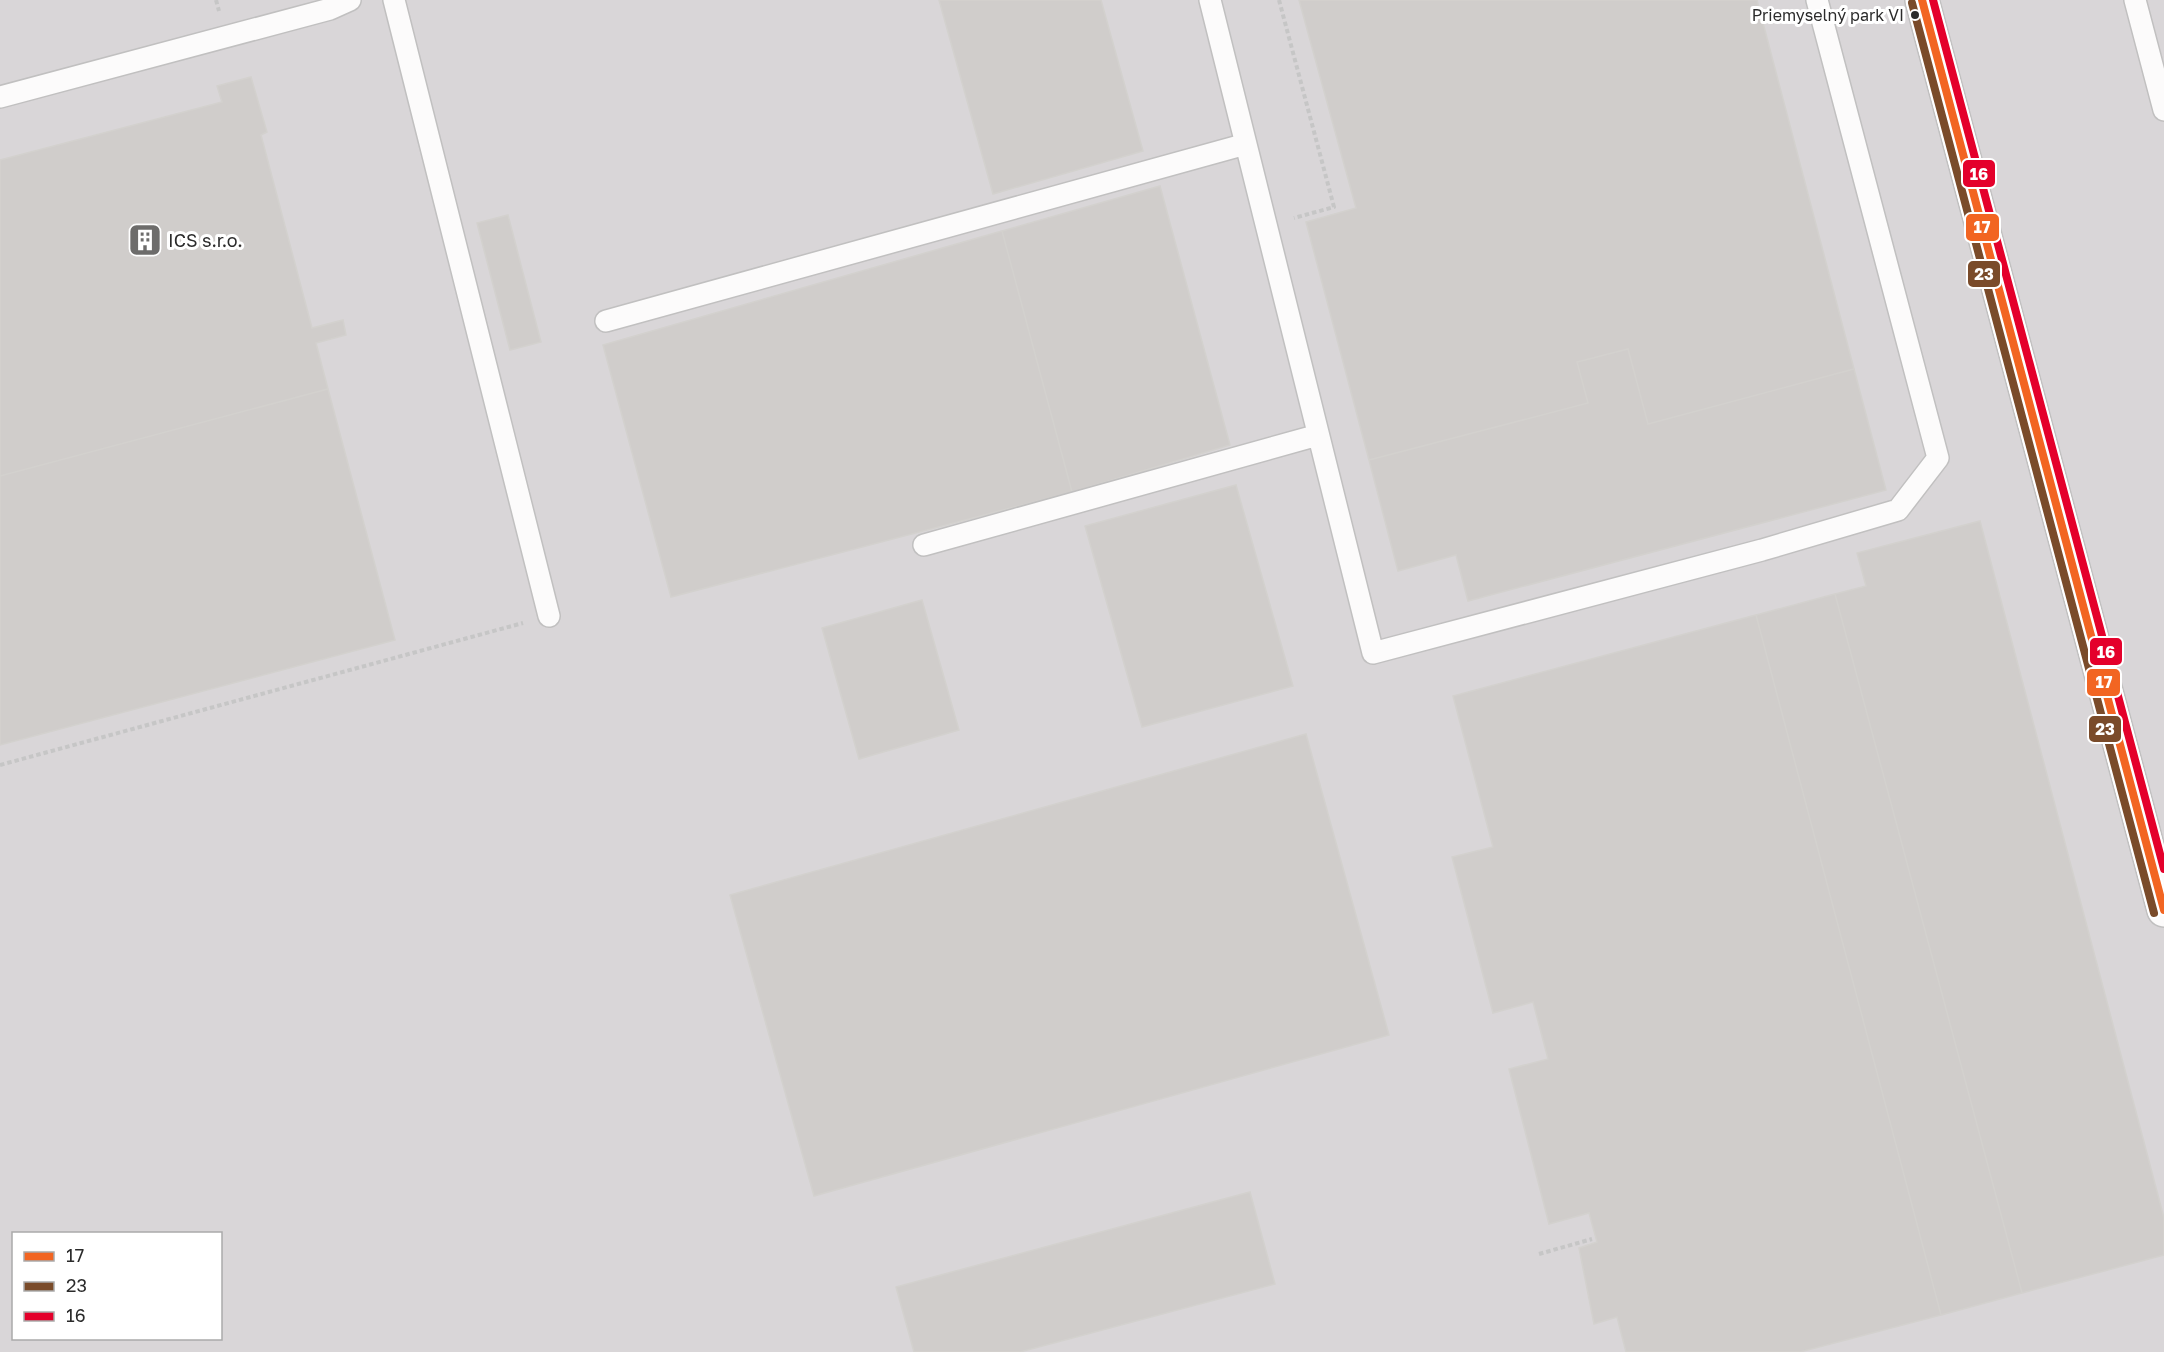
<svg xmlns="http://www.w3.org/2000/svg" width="2164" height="1352" font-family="'Golos Text',sans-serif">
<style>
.industrial{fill:#d9d6d8;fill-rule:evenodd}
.building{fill:#d0cdcb;stroke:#d3d1ce;stroke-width:1.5}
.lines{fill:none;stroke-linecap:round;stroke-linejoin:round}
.lane-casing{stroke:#c1c0c0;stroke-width:24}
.street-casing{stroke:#c1c0c0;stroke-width:36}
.path{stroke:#c6c6c6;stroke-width:4;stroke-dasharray:4.5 3;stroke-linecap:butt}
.lane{stroke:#fcfbfb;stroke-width:21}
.street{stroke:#fcfbfb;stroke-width:33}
.bus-1-casing{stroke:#fff;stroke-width:12}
.bus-2-casing{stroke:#fff;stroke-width:12}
.bus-3-casing{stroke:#fff;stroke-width:12}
.bus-1{stroke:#f26522;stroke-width:8}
.bus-2{stroke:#7a4b2a;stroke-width:8}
.bus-3{stroke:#e4002b;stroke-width:8}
.bus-dot{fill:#2b2b2b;stroke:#fff;stroke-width:2}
.labels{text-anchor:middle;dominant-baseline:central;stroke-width:6;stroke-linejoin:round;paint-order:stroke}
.bus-label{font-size:16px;fill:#2b2b2b;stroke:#fff;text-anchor:end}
.poi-label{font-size:18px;fill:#2b2b2b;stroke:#fff;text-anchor:start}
.line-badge{stroke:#fff;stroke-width:2}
.badge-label{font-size:16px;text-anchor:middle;font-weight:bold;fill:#fff}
</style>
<rect width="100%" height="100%" fill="#e8e5e2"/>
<path class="industrial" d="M0,0H2164V1352H0ZM14,1234H220V1338H14Z"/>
<path class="building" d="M939,0H1101L1143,151L993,194Z
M1299,0H1757L1854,369L1648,424L1628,349L1577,362L1588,403L1369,460L1306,222L1356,208Z
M251,77L267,132L261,135L312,328L343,320L346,335L316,343L328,389L0,476V160L222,102L217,86Z
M1160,186L1230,445L1072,492L1002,231Z
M508,215L541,342L510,350L477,223Z
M1002,231L1072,492L671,597L603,345Z
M1628,349L1648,424L1854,369L1886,490L1468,601L1456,555L1398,571L1369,460L1588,403L1577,362Z
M328,389L395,640L0,745V476Z
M1236,485L1293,686L1142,727L1085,526Z
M1980,521L2164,1218V1255L2022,1293L1835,594L1866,586L1857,553Z
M1835,594L2022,1293L1941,1315L1756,615Z
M922,600L959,730L859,759L822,628Z
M1756,615L1941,1315L1800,1352H1626L1617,1317L1594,1324L1579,1248L1597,1242L1589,1213L1549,1224L1509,1069L1548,1059L1533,1002L1493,1013L1452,857L1493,847L1453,696Z
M1306,734L1389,1035L814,1196L730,895Z
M1250,1192L1275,1284L1020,1352H914L896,1287Z"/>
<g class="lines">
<g class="lane-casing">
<path id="lane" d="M394,0L549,616
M1210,0L1373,653L1762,550L1898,510L1938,458L1817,0
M2135,0L2164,110
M0,97L330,9L350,0
M606,321L1246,144
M924,545L1318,435"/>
</g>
<g class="street-casing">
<path id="street" d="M1922,0L2164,910"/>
</g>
<path class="path" d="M216,0L219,11
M1279,0L1334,207L1294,218
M0,765L523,623
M1539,1254L1592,1239"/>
<use href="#lane" class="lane"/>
<use href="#street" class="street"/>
<g class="bus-1-casing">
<path id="bus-1" d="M1922,0L2164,910"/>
</g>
<g class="bus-2-casing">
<path id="bus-2" d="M1912,3L2154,913"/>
</g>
<g class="bus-3-casing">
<path id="bus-3" d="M1933,0L2164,869"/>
</g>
<use href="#bus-1" class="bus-1"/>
<use href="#bus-2" class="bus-2"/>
<use href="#bus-3" class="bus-3"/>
</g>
<defs>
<g id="building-square" transform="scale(1.725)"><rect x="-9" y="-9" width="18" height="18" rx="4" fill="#6d6c6b" stroke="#fff"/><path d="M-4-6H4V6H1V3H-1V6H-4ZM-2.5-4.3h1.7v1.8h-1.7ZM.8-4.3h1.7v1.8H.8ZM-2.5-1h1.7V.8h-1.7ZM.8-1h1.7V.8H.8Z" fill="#fff"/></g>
</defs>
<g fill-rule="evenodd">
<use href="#building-square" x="145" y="240"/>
</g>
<circle class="bus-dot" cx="1915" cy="15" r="5"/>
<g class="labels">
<g class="bus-label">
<text x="1904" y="15">Priemyselný park VI</text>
</g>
<g class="poi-label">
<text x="168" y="240">ICS s.r.o.</text>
</g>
</g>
<g class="line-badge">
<rect x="1962" y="159" width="34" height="29" rx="6" fill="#e4002b"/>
<rect x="1965" y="213" width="35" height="29" rx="6" fill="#f26522"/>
<rect x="1967" y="260" width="34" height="28" rx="6" fill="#7a4b2a"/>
<rect x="2089" y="637" width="34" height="29" rx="6" fill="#e4002b"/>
<rect x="2086" y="668" width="35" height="29" rx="6" fill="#f26522"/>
<rect x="2088" y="715" width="34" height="28" rx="6" fill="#7a4b2a"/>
</g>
<g class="badge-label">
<text x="1979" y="180">16</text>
<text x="1982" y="233">17</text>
<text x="1984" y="280">23</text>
<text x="2106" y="658">16</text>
<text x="2104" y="688">17</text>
<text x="2105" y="735">23</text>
</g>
<rect x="12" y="1232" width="210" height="108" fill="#ffffff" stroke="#aaaaaa" stroke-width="1.5"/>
<rect x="24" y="1252" width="30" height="9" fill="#f26522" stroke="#aaaaaa" stroke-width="1.5"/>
<text x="66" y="1262" font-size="18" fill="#2b2b2b">17</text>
<rect x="24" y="1282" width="30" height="9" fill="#7a4b2a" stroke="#aaaaaa" stroke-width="1.5"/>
<text x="66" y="1292" font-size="18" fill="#2b2b2b">23</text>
<rect x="24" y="1312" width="30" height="9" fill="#e4002b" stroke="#aaaaaa" stroke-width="1.5"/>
<text x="66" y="1322" font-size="18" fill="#2b2b2b">16</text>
</svg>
